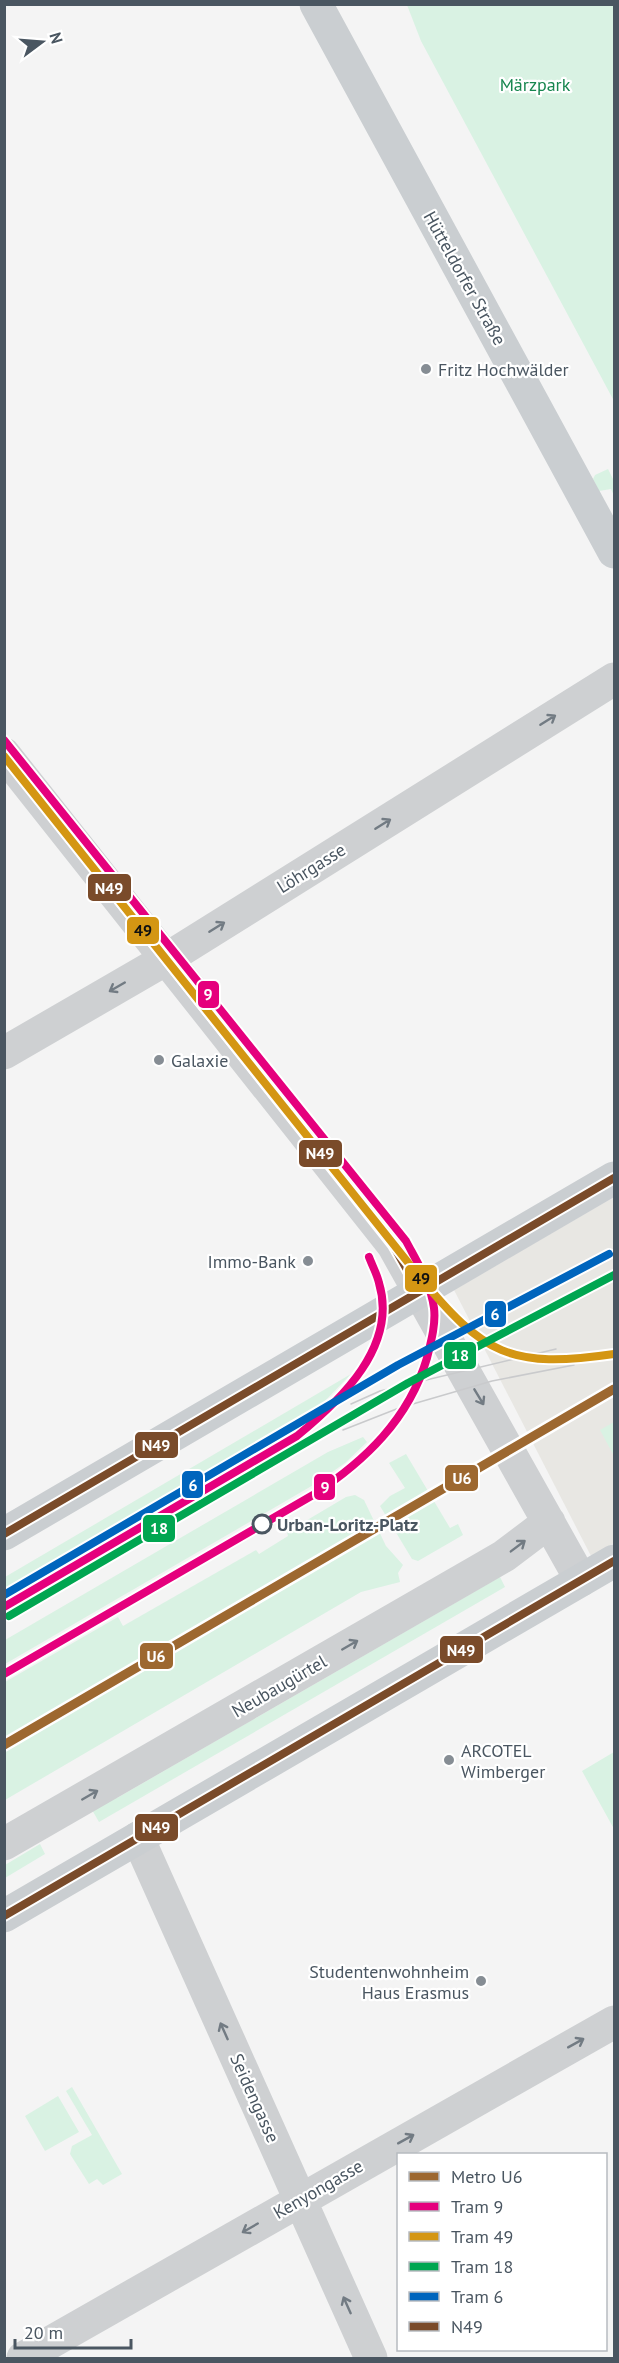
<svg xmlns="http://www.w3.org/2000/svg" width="619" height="2363" font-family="'PT Sans',sans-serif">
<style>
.commercial{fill:#e8e7e3}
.green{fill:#d9f2e3}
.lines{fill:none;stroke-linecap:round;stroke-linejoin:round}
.minor{stroke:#ced0d2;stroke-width:33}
.major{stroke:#caced1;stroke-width:33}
.tram{stroke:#c9cacc;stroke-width:1.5}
.bus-1-casing{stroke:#fff;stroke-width:12}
.bus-1{stroke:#7a4b2a;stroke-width:8}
.tram-1-casing{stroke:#fff;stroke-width:12}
.tram-2-casing{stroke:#fff;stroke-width:12}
.tram-3-casing{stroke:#fff;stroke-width:12}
.tram-4-casing{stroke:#fff;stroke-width:12}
.tram-1{stroke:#e5007d;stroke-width:8}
.tram-2{stroke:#d49613;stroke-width:8}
.tram-3{stroke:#00a651;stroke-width:8}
.tram-4{stroke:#0065bd;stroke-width:8}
.metro-1-casing{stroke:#fff;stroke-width:14}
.metro-1{stroke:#9d6830;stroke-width:9}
.oneway{stroke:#727b83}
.poi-dot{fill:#868d94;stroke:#fff;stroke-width:2}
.stop-dot{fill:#fff;stroke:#4a5661;stroke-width:3}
.labels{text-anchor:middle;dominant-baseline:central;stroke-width:4.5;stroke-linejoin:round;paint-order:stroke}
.park-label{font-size:18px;fill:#17864f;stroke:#fff}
.street-label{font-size:18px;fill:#4a5661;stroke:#fff}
.poi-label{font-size:18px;fill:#4a5661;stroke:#fff;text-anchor:start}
.stop-label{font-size:18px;font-weight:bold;fill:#4a5661;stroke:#fff;text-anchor:start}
.line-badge{stroke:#fff;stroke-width:2}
.badge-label{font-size:16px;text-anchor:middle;font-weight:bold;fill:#fff}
.pale-badge-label{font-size:16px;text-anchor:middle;font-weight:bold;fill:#111}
</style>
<rect width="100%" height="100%" fill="#f4f4f4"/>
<path class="commercial" d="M614,1197V1543L591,1556L454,1290Z"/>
<path class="green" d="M407,5H614V401L421,41Z
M608,469L614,481V496L611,489L599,491L593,479L595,475Z
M351,1374L323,1403L5,1589V1577Z
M614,1422V1456L600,1430Z
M363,1437L367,1442L345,1463L315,1484L5,1664V1640L328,1452Z
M406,1454L450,1528L458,1524L463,1535L418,1561L412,1559L380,1506L390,1496L405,1488L389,1463Z
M355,1495L364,1500L386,1546L403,1565L398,1573L400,1582L361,1592L5,1800V1682L118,1617L123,1626L256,1550L259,1554L288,1536L287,1532L346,1497Z
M500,1577L505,1587L99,1822L88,1803L111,1790L117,1798Z
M614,1752V1829L582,1771Z
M40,1844L45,1854L5,1878V1865Z
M72,2087L122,2174L103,2185L97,2179L89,2184L70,2154L72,2146L92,2135L66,2091Z
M58,2096L79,2132L45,2151L25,2116Z"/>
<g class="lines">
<path class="minor" d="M4,754L393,1245L581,1580
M4,1053L168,958L614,679
M138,1838L371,2358
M4,1844L485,1567L504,1556L549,1522
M23,2358L614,2022"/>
<path class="major" d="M316,4L614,552
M4,1534L614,1178
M4,1916L614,1561"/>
<path class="tram" d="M351,1404L380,1391L556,1349
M343,1430L399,1408L492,1381L574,1365"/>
<g class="bus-1-casing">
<path id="bus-1" d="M4,755L393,1245L419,1291
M4,1534L614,1178
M4,1916L614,1561"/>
</g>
<use href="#bus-1" class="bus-1"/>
<g class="tram-1-casing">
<path id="tram-1" d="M4,740L406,1241C417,1262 431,1284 434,1308C436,1324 431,1342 427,1358C409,1419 365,1461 313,1495L4,1674
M4,1607L297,1436C341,1400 398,1346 379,1283C377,1274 372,1265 369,1257"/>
</g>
<g class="tram-2-casing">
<path id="tram-2" d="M4,756L418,1275C484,1355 510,1369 614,1354"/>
</g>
<g class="tram-3-casing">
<path id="tram-3" d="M9,1616L408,1383L614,1275"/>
</g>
<g class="tram-4-casing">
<path id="tram-4" d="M4,1595L398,1365L609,1254"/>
</g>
<use href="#tram-1" class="tram-1"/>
<use href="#tram-2" class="tram-2"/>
<use href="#tram-3" class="tram-3"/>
<use href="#tram-4" class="tram-4"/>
<g class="metro-1-casing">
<path id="metro-1" d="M4,1745L614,1389"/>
</g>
<use href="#metro-1" class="metro-1"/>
</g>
<defs><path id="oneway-shaft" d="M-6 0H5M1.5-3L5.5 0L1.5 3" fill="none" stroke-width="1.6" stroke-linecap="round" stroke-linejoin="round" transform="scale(1.5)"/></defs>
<g class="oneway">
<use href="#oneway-shaft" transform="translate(548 720) rotate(-32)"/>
<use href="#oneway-shaft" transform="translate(383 824) rotate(-32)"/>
<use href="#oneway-shaft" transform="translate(217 927) rotate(-32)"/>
<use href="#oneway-shaft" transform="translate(117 987) rotate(150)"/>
<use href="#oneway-shaft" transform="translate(479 1397) rotate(59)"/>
<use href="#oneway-shaft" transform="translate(518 1546) rotate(-37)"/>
<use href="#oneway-shaft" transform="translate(350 1645) rotate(-30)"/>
<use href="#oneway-shaft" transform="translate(90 1795) rotate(-30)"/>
<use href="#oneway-shaft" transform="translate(224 2031) rotate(-114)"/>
<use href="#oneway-shaft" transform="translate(576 2043) rotate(-29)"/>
<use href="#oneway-shaft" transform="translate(406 2139) rotate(-29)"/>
<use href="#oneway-shaft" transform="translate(250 2228) rotate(150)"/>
<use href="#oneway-shaft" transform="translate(347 2305) rotate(-114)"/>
</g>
<g class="poi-dot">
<circle cx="426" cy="369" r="6"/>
<circle cx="159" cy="1060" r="6"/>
<circle cx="308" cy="1261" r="6"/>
<circle cx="449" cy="1760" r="6"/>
<circle cx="481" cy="1981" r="6"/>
</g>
<circle class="stop-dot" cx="262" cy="1524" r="9"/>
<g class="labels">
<g class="park-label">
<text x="535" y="84">Märzpark</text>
</g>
<g class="street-label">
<text transform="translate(465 278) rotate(61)">Hütteldorfer Straße</text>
<text transform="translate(311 868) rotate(-32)">Löhrgasse</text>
<text transform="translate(279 1686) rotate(-30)">Neubaugürtel</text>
<text transform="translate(255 2098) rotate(66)">Seidengasse</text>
<text transform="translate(318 2189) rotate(-30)">Kenyongasse</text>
</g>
<g class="poi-label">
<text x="438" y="369">Fritz Hochwälder</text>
<text x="171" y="1060">Galaxie</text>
<text x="296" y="1261" text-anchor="end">Immo-Bank</text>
<text x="461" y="1750">ARCOTEL<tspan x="461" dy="21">Wimberger</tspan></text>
<text x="469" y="1971" text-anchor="end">Studentenwohnheim<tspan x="469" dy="21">Haus Erasmus</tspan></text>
</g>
<g class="stop-label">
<text x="277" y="1524">Urban-Loritz-Platz</text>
</g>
</g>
<g class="line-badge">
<rect x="87" y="873" width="45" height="29" rx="6" fill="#7a4b2a"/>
<rect x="126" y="916" width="34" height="29" rx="6" fill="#d49613"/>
<rect x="197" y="980" width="23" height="29" rx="6" fill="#e5007d"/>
<rect x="298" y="1139" width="45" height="29" rx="6" fill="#7a4b2a"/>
<rect x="404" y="1264" width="34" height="29" rx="6" fill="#d49613"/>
<rect x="484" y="1300" width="23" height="28" rx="6" fill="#0065bd"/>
<rect x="443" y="1341" width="34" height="29" rx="6" fill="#00a651"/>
<rect x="134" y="1431" width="45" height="28" rx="6" fill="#7a4b2a"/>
<rect x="444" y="1464" width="35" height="28" rx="6" fill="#9d6830"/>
<rect x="181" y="1470" width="23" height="29" rx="6" fill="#0065bd"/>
<rect x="313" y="1473" width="23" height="28" rx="6" fill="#e5007d"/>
<rect x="142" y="1514" width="34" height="29" rx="6" fill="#00a651"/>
<rect x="439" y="1635" width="45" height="29" rx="6" fill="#7a4b2a"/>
<rect x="139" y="1642" width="35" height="28" rx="6" fill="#9d6830"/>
<rect x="134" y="1813" width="45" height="29" rx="6" fill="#7a4b2a"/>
</g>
<g class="badge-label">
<text x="109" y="894">N49</text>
<text x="208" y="1000">9</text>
<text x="320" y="1159">N49</text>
<text x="495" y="1320">6</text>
<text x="460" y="1361">18</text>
<text x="156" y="1451">N49</text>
<text x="462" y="1484">U6</text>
<text x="193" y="1491">6</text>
<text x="325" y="1493">9</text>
<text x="159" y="1534">18</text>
<text x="461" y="1656">N49</text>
<text x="156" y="1662">U6</text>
<text x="156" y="1833">N49</text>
</g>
<g class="pale-badge-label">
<text x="143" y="936">49</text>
<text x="421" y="1284">49</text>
</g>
<rect width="619" height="2363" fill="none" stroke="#4a5661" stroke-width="12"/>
<rect x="397" y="2153" width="210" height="198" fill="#ffffff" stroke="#b7bbc0" stroke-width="1.5"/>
<rect x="409" y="2172" width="30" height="9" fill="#9d6830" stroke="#b7bbc0" stroke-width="1.5"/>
<text x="451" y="2183" font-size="18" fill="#4a5661">Metro U6</text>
<rect x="409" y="2202" width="30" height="9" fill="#e5007d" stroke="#b7bbc0" stroke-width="1.5"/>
<text x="451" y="2213" font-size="18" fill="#4a5661">Tram 9</text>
<rect x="409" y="2232" width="30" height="9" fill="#d49613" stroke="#b7bbc0" stroke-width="1.5"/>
<text x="451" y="2243" font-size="18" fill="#4a5661">Tram 49</text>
<rect x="409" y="2262" width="30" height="9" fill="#00a651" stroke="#b7bbc0" stroke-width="1.5"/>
<text x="451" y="2273" font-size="18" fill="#4a5661">Tram 18</text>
<rect x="409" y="2292" width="30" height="9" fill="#0065bd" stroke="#b7bbc0" stroke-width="1.5"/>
<text x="451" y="2303" font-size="18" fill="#4a5661">Tram 6</text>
<rect x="409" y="2322" width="30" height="9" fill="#7a4b2a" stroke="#b7bbc0" stroke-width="1.5"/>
<text x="451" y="2333" font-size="18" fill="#4a5661">N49</text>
<g transform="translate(42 42) rotate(74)" stroke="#ffffff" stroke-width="4.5" paint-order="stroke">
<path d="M0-4.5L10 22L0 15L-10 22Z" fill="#4a5661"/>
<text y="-9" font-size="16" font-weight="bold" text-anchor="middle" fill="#4a5661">N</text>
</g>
<path d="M15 2339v9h116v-9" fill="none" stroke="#4a5661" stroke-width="3"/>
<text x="24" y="2339" font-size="18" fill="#4a5661" stroke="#ffffff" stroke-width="4.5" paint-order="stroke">20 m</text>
</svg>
